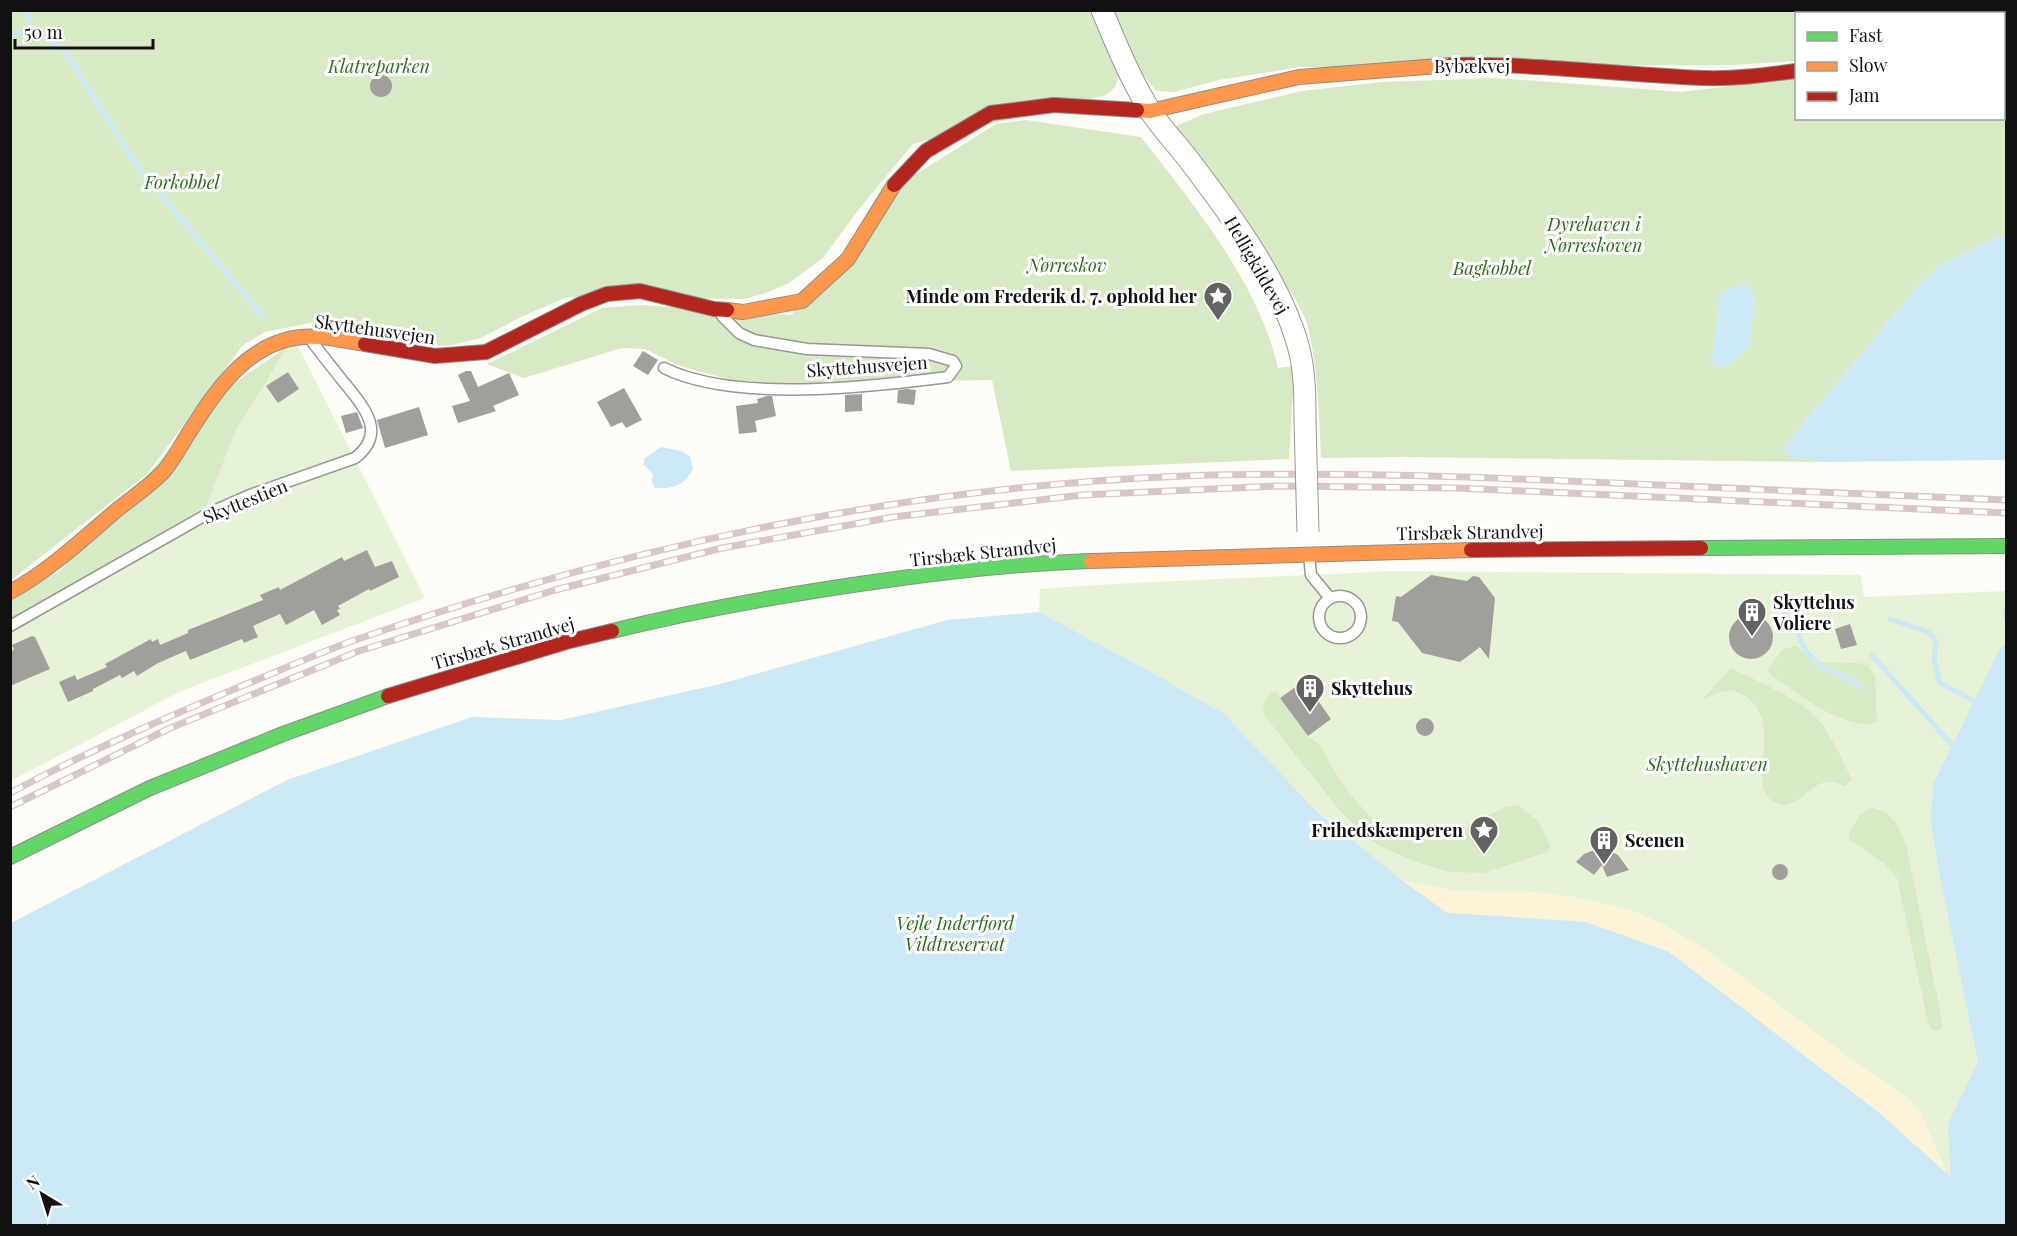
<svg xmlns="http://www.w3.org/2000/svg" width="2017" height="1236" font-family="'Playfair Display',serif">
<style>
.green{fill:#e7f3d7;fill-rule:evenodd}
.forest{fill:#d8eac5}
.sand{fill:#fcf4d9}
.water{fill:#cde8f7}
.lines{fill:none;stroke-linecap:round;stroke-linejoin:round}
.stream{stroke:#cde8f7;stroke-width:5}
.building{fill:#a19f9c}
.lane-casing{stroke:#979795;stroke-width:13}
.street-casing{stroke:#979795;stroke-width:23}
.fast-casing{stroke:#8e8d8b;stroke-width:16}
.slow-casing{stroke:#8e8d8b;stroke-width:16}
.jam-casing{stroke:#8e8d8b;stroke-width:16}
.lane{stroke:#fffffe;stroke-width:10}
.street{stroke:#fffffe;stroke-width:21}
.fast{stroke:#63d668;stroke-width:14}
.slow{stroke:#ff974d;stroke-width:14}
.jam{stroke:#b3261e;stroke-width:14}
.rail-casing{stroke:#d9c6c7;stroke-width:7}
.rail{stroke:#fff;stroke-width:4.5;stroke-dasharray:14;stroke-linecap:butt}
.street-bridge-casing{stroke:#979795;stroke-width:23;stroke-linecap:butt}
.street-bridge{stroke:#fffffe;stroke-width:21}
.labels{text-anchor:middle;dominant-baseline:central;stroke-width:6;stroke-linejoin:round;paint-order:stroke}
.park-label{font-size:18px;font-style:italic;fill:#2f6b1f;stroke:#fff}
.street-label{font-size:18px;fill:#111;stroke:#fff}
.poi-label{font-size:18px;font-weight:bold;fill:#111;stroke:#fff;text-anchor:start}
</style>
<rect width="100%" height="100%" fill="#fdfcf7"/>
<path class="green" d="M297,344L425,598L181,691L11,781V619L74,585L207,505L235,432L288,346Z
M1387,571L1861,575L1864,597L2006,591V644L2001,647L2006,1225L1903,1134L11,1226L1391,872L1144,668L1039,612L1040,589C1156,580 1272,578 1387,571ZM1965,719L1932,805L1933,784ZM1939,872L1982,1048L1978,1058Z"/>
<path class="forest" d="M2006,10V34L2004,35V14H1796V61L1733,65L1301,67L1219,80L1174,92L1156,91L1129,57L1106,11Z
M11,11H1090L1118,75C1118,85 1114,89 1106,95L913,144L859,209L823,258L789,283L766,293L745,299L567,297L521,317L481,338L448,346L428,345L315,322L265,332L242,346L147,474L11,580Z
M2004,57H2006V234L1940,265L1919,285L1783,448L1789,457L1824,462L1403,457L1321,458C1319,418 1318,376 1310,336C1308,322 1301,309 1294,297L1176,126L1204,114L1302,91L1382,82L1496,78L1681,92L1796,78V118H2004Z
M1026,120L1141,137C1194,205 1259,284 1278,368L1295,366L1289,459L1011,471L992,380L745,384L680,366L645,349L622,348L524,378L487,364L602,308L641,305L791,315L913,176L996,124Z
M288,346L235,432L207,505L74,585L11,619V601L62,569L222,392Z
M1796,646L1816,662L1858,663L1868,666L1875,676L1877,722C1845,733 1797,692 1771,675L1767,670L1783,649Z
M1731,668C1753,679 1799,699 1815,716C1831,734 1842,759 1852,780L1844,786C1838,784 1832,781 1826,782C1807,785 1796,814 1774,802C1744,786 1784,727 1748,698C1732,685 1718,692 1702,700Z
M1276,691L1308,736L1320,745L1330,764L1347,790L1373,820L1406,835L1428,840L1451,835L1504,807L1517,805L1521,807L1538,821L1549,843L1550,848L1547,852L1483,873L1451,872L1418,863L1380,846L1367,837L1340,811L1264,715L1263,703L1270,693Z
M1870,807C1893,813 1898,824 1906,845L1942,1020V1028L1936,1031L1932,1030L1928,1022L1897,878L1886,865L1850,840L1848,835L1859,816Z"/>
<path class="sand" d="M1403,881L1457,891L1538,892L1575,897L1631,910L1663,924L1708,951L1839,1050L1909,1099L1920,1111L1947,1173L1878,1112L1669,952L1586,922L1447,913Z"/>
<path class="water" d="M2006,234V460L1824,462L1789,457L1783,448L1919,285L1940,265Z
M1747,285L1756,297L1749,346C1740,355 1727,372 1713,366L1712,360L1720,294L1735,286Z
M661,447L681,451L690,456L693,469C684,486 673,489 655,488L652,482L653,474L643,464L645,458Z
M1039,612L1144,668L1224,714L1313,808L1403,881L1447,913L1586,922L1669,952L1878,1112L1951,1177L1948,1124L1978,1062L1939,872L1931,821L1933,784L2001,647L2006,644V1225H11V923L287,780L472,717L561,720L724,683L947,620Z"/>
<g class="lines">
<path class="stream" d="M26,10L31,30L63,48L136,165L262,315
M10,34L31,30
M1789,599L1786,604L1785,615L1798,631L1801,642L1806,651L1820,666L1853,681L1860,688
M2006,611V618
M1890,619L1926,631L1933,636L1936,642L1934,660L1940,683L1974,701
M1872,655L1952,745"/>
</g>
<path class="building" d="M370 86a11 11 0 1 1 22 0a11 11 0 1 1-22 0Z
M643,351L658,360L648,375L633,366Z
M466,371H471L478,387L509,373L519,395L493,406L496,411L458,423L452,406L470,401L458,375Z
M288,372L299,389L278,403L266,386Z
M624,388L642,420L626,428L622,422L611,427L597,402Z
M907,389L916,390L914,405L897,403L898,390Z
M862,394V411L845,412V395Z
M767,396H772L776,416L755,421L757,432L739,434L736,406L758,403L757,399Z
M419,407L428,435L385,448L377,420Z
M357,412L363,428L346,433L341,416Z
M367,550L375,567L392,561L399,577L370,591L369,589L338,606L340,609L337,610L340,615L322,625L314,610L286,625L280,614L253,626L258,637L244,643L242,639L190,660L186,651L158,663L137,676L134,671L122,678L120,675L93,689V691L68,702L59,682L75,675L77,680L107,667L105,664L151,639L152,642L158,639L160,645L188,633V630L263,600L260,595L279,587L280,590L342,557L344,561Z
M1431,575L1467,581L1473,576L1479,577L1495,598L1489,659L1480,647L1460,662L1422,653L1398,622L1392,621L1396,596L1401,597Z
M1729 637a22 22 0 1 1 44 0a22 22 0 1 1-44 0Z
M1850,624L1857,645L1841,649L1835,629Z
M32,636L35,637L50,669L10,686V651L14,650L12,645Z
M1304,681L1331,719L1308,736L1280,698Z
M1416 727a9 9 0 1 1 18 0a9 9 0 1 1-18 0Z
M1592,846L1601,849L1616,847L1612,852L1618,855L1629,870L1607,877L1602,865L1594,875L1576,862L1584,854L1594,850Z
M1772 872a8 8 0 1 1 16 0a8 8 0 1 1-16 0Z"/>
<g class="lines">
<g class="lane-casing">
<path id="lane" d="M664,368C735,403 870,387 948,377L956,366L953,361L929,354L807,349L754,340L739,333L722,316
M1309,555L1311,575L1330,598
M1319 617a21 21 0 1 1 42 0a21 21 0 1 1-42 0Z
M10,626L209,513L250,495L355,458C389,432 362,405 342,380C332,367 321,354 311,340"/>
</g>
<g class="street-casing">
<path id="street" d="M1102,10C1116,44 1130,78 1149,109C1160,127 1176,143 1189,160C1230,214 1282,283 1299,349C1305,373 1305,397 1305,422
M2004,46H2006"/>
</g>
<g class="fast-casing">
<path id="fast" d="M1701,548L2006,546
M612,631C705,608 800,592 895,579C960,570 1026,563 1091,561
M10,857L150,788L283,734L388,696"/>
</g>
<g class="slow-casing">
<path id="slow" d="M1137,110L1150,111L1299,77L1451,65
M727,310L743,312L802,301L848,259L894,185
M1091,561L1471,550
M10,592C49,571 84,538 118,509C133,497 151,485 164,471C176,457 185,437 196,422C224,377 261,332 320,337C335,338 350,342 365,344"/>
</g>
<g class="jam-casing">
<path id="jam" d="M1451,65C1536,63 1620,75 1704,78C1735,79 1765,75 1796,71
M894,185L926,151L991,113L1054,105L1137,110
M365,344L435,356L486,352L581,304L607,294L640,291L714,309L727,310
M1471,550L1701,548
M388,696L566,642L612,631"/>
</g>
<use href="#lane" class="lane"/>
<use href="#street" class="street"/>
<use href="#fast" class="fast"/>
<use href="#slow" class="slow"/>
<use href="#jam" class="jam"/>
<g class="rail-casing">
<path id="rail" d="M10,793C86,752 165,718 244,685C282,670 320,652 358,639C624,547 903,487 1184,476C1335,471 1485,477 1636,484C1760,490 1883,495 2006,500
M10,807L168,729L359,651L555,590L722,548L893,517L1082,495L1277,486L1457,488L2006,513"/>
</g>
<use href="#rail" class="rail"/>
<g class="street-bridge-casing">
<path id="street-bridge" d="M1305,422L1308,532"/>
</g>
<use href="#street-bridge" class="street-bridge"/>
</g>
<defs>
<g id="sight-pin" transform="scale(1.5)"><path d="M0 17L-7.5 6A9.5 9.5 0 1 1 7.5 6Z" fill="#646362" stroke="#fff"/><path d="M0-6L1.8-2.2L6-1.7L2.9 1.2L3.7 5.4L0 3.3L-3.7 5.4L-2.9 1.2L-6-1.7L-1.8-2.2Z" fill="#fff"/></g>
<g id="building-pin" transform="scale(1.5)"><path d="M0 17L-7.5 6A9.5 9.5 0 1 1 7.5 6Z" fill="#646362" stroke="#fff"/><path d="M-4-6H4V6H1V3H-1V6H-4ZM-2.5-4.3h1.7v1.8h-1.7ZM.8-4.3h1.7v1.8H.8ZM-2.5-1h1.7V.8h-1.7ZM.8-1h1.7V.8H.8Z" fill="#fff"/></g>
</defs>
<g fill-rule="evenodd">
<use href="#sight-pin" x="1218" y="296"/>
<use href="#building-pin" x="1752" y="612"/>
<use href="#building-pin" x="1310" y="688"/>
<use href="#sight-pin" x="1484" y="830"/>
<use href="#building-pin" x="1604" y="840"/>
</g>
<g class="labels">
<g class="park-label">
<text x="379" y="66">Klatreparken</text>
<text x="182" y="182">Forkobbel</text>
<text x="1594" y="224">Dyrehaven i<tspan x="1594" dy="21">Nørreskoven</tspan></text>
<text x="1067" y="265">Nørreskov</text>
<text x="1492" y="268">Bagkobbel</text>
<text x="1707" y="764">Skyttehushaven</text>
<text x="955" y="923">Vejle Inderfjord<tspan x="955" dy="21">Vildtreservat</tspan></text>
</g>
<g class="street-label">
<text x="1472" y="66">Bybækvej</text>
<text transform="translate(1257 265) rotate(60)">Helligkildevej</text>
<text transform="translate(375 329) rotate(8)">Skyttehusvejen</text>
<text transform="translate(867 366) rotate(-4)">Skyttehusvejen</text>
<text transform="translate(245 501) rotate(-22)">Skyttestien</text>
<text transform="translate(1470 532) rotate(-1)">Tirsbæk Strandvej</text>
<text transform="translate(983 552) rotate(-6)">Tirsbæk Strandvej</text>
<text transform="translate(503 643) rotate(-16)">Tirsbæk Strandvej</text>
</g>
<g class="poi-label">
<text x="1197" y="296" text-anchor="end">Minde om Frederik d. 7. ophold her</text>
<text x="1773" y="602">Skyttehus<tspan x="1773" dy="21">Voliere</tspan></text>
<text x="1331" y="688">Skyttehus</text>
<text x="1463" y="830" text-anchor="end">Frihedskæmperen</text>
<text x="1625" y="840">Scenen</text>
</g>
</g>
<rect width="2017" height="1236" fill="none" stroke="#111111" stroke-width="24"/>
<rect x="1795" y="12" width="210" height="108" fill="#ffffff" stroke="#a0a0a0" stroke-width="1.5"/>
<rect x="1807" y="32" width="30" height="9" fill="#63d668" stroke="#a0a0a0" stroke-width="1.5"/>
<text x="1849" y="42" font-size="18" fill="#111111">Fast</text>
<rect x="1807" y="62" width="30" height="9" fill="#ff974d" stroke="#a0a0a0" stroke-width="1.5"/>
<text x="1849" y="72" font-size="18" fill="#111111">Slow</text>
<rect x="1807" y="92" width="30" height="9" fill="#b3261e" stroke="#a0a0a0" stroke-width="1.5"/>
<text x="1849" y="102" font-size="18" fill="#111111">Jam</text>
<g transform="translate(42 1194) rotate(322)" stroke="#ffffff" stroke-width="4.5" paint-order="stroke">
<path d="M0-4.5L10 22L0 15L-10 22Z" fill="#111111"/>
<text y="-9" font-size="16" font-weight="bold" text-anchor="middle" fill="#111111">N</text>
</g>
<path d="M15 39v9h138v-9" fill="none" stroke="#111111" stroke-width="3"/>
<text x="24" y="39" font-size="18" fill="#111111" stroke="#ffffff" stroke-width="4.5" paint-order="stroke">50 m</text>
</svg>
